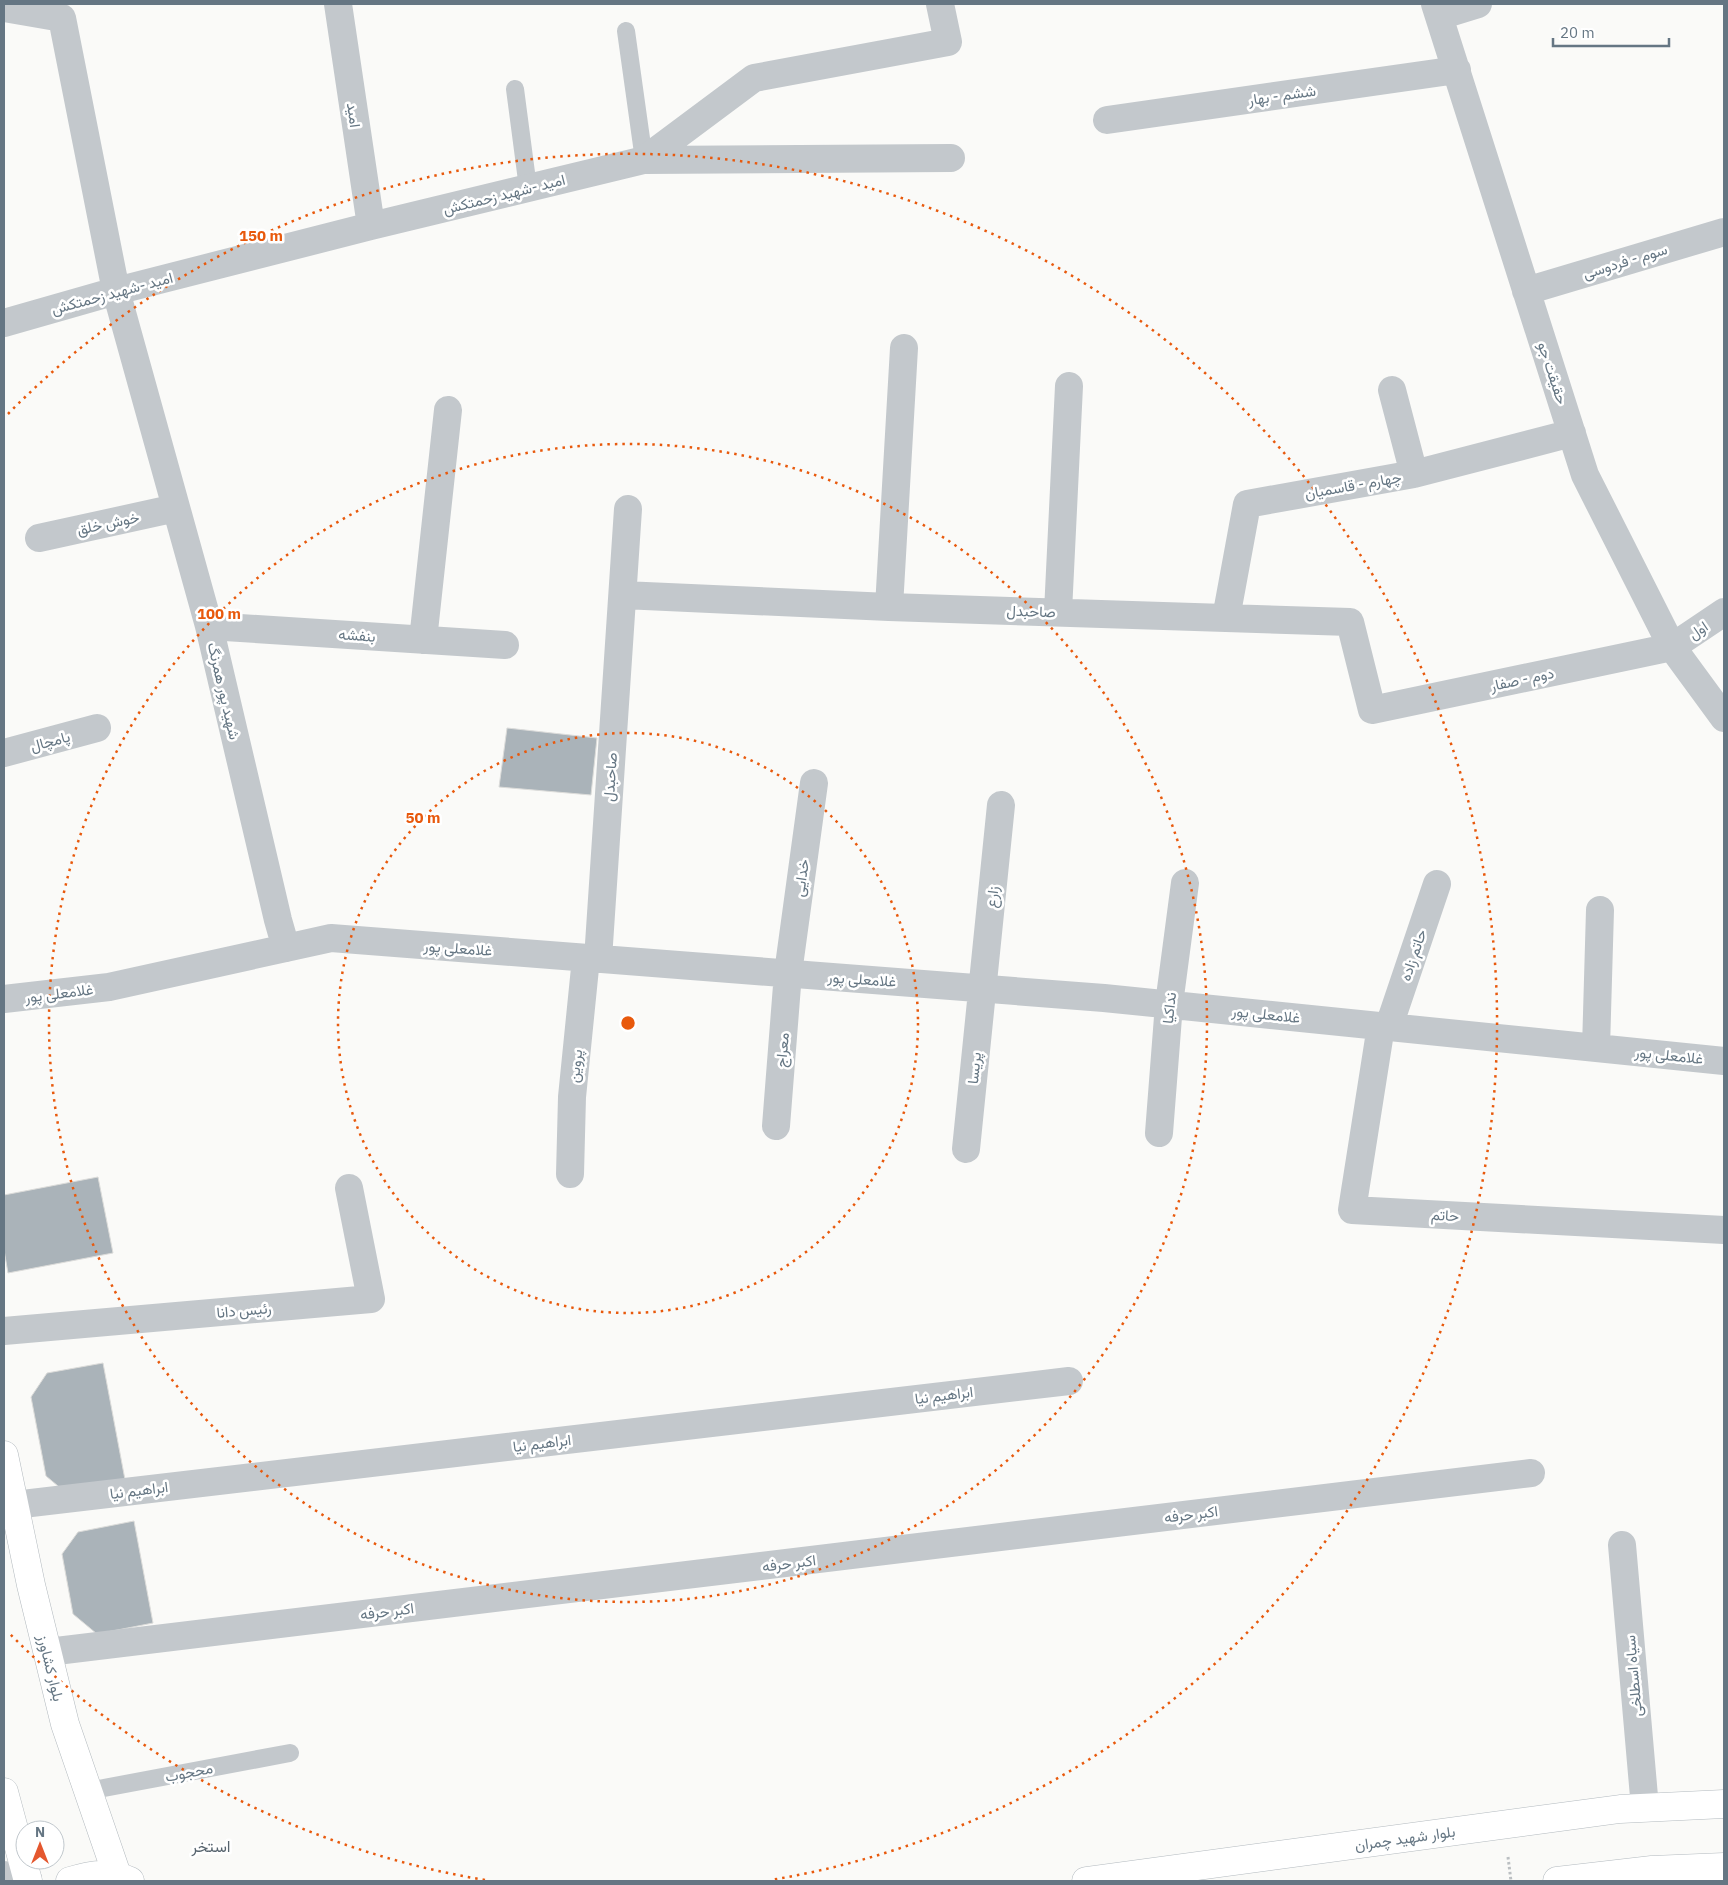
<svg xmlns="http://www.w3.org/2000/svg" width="1728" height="1885" font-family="'IBM Plex Sans',Vazirmatn,sans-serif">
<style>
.building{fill:#aab3b9;stroke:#dcdcda}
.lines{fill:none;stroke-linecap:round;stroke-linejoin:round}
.secondary-casing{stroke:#b3babf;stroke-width:29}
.path{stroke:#bbbfc2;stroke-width:3;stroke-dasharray:2.5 2.5;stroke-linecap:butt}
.service{stroke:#c3c8cc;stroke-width:18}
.minor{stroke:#c3c8cc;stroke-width:28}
.tertiary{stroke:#c3c8cc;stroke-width:28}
.secondary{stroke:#fff;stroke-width:28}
.ring{fill:none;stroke:#e8590c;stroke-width:2.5;stroke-dasharray:2.5 5}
.labels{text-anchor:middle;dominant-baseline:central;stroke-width:5;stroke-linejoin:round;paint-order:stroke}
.street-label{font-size:15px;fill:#657683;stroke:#fff}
.neighbourhood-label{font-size:16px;fill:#57646e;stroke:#fff}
.centre{fill:#e8590c;stroke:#fff;stroke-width:2.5}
.ring-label{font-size:15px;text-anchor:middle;font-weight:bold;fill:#e8590c;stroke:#fff;stroke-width:5;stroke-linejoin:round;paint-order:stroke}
</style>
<rect width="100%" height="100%" fill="#fafaf8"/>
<path class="building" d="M507,728L597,738L591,795L499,787Z
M98,1177L113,1253L8,1273L4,1250V1195Z
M103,1363L126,1485L70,1496L46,1476L31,1397L47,1373Z
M134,1521L153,1623L97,1634L73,1614L62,1554L78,1532Z"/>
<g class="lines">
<g class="secondary-casing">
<path id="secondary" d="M4,1455L31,1585L65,1724L117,1875
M4,1792L28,1881
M70,1881C93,1874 108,1871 130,1881
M1086,1881L1620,1809L1724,1804
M1557,1881L1652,1870L1724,1867"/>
</g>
<path class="path" d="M1508,1857L1511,1881"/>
<path class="service" d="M626,31L644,160
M515,89L528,188
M88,1791L290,1753"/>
<path class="minor" d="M338,4L371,226
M1435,4L1585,475L1672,647L1724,718
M4,8L62,18L116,291L209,626L278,920L286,948
M1439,16L1478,4
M1107,120L1457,70
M644,160L951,158
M1526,291L1724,232
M4,323L116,291L371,226L644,160L754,78L948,42L940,4
M1392,390L1414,474
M39,538L176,508
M623,595L889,607L1350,622L1372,710L1672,647L1724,612
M889,607L904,348
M1058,612L1069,386
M1226,618L1247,504L1414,474L1572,433
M209,626L505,645
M423,640L448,410
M4,753L97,728
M598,959L628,509
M4,999L109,987L331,938L1104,998L1724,1061
M1381,1026L1352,1210L1724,1230
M1389,1026L1437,884
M1596,1048L1600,910
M776,1126L788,973L814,783
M1159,1133L1169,1004L1185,883
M966,1149L1001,805
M570,1174L572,1097L586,958
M4,1331L371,1299L349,1188
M14,1505L1069,1381
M1622,1545L1645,1808
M48,1652L1531,1473"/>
<path class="tertiary" d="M4,1875L28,1879"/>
<use href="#secondary" class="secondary"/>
</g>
<g class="ring">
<circle cx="628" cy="1023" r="290"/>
<circle cx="628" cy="1023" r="579"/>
<path d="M485 1880A869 869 0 0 1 8 1632M8 414A869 869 0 1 1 771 1880"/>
</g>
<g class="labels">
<g class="street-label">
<text transform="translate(1282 95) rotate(-8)">ششم - بهار</text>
<text transform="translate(354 115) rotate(82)">امید</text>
<text transform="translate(504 194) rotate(-14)">امید -شهید زحمتکش</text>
<text transform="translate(1625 261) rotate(-17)">سوم - فردوسی</text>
<text transform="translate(112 293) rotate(-15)">امید -شهید زحمتکش</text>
<text transform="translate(1553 373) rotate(72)">حقیقت جو</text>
<text transform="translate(1353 485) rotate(-10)">چهارم - قاسمیان</text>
<text transform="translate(108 523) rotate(-12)">خوش خلق</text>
<text transform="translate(1031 611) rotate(2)">صاحبدل</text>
<text transform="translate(1698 630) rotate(-34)">اول</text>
<text transform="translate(357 635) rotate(4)">بنفشه</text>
<text transform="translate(1522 679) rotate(-12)">دوم - صفار</text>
<text transform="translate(224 691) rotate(77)">شهید پور همرنگ</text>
<text transform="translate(50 741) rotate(-15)">پامچال</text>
<text transform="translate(610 777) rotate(-86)">صاحبدل</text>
<text transform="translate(801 878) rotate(-82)">خدایی</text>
<text transform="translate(992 897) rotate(-84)">زارع</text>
<text transform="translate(458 948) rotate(4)">غلامعلی پور</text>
<text transform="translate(1413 955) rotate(-71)">حاتم زاده</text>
<text transform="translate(862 979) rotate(4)">غلامعلی پور</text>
<text transform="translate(59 993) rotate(-7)">غلامعلی پور</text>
<text transform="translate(1169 1008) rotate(-84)">نداکیا</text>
<text transform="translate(1266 1014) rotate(6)">غلامعلی پور</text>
<text transform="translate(782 1050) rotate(-85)">معراج</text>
<text transform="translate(1669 1055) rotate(6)">غلامعلی پور</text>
<text transform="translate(575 1066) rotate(-84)">پروین</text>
<text transform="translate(974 1068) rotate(-84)">پریسا</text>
<text transform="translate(1445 1215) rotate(3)">حاتم</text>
<text transform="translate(244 1310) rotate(-5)">رئیس دانا</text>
<text transform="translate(944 1395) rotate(-7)">ابراهیم نیا</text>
<text transform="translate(542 1443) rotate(-7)">ابراهیم نیا</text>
<text transform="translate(139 1490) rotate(-7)">ابراهیم نیا</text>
<text transform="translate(1191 1514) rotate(-7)">اکبر حرفه</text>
<text transform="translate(789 1563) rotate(-7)">اکبر حرفه</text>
<text transform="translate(387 1611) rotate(-7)">اکبر حرفه</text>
<text transform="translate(51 1668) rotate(76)">بلوار کشاورز</text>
<text transform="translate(1633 1676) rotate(-95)">سیاه اسطلخی</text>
<text transform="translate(189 1772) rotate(-11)">محجوب</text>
<text transform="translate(1405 1838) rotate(-8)">بلوار شهید چمران</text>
</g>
<g class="neighbourhood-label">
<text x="211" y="1846">استخر</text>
</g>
</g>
<circle cx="628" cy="1023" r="8" class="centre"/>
<g class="ring-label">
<text x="261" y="241">150 m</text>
<text x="219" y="619">100 m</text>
<text x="423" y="823">50 m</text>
</g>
<rect width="1728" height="1885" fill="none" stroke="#657683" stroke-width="10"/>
<g transform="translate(40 1845)"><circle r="24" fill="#ffffff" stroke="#c1c8cd"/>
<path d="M0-4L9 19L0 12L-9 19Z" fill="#e4572e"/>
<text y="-8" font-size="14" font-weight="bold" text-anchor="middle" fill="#657683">N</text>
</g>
<path d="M1553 38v8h116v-8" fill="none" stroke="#657683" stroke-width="2.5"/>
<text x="1560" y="38" font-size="15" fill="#657683" stroke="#ffffff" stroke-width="4" paint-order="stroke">20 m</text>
</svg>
